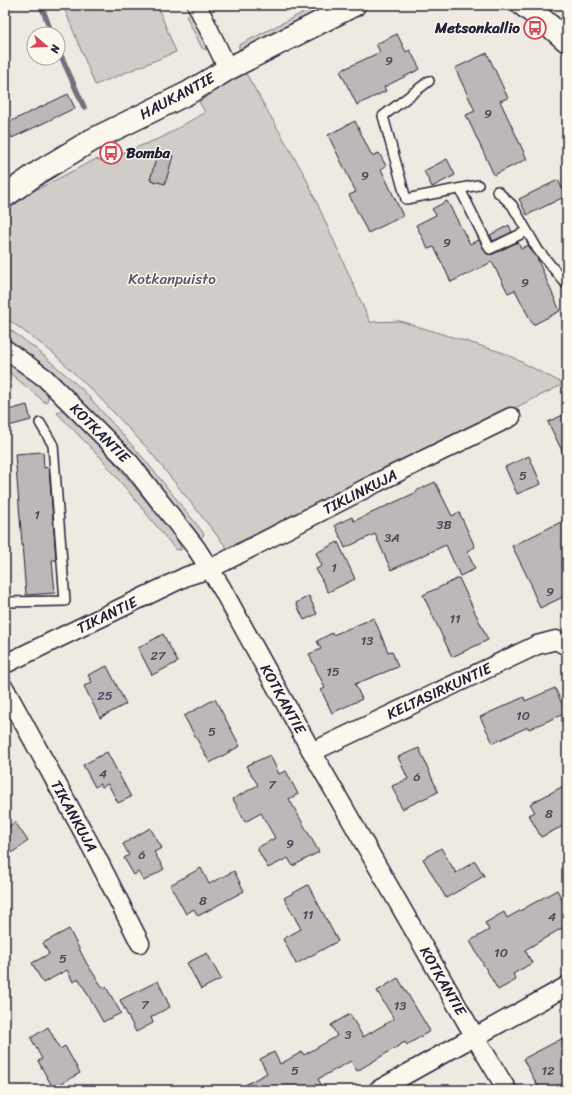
<svg xmlns="http://www.w3.org/2000/svg" width="572" height="1095" font-family="Sriracha,sans-serif">
<style>
.green{fill:#d0cdc9;stroke:#797882}
.lines{fill:none;stroke-linecap:round;stroke-linejoin:round}
.stream{stroke:#716f7c;stroke-width:5.5}
.building{fill:#bcb8b8;stroke:#22223b}
.lane-casing{stroke:#22223b;stroke-width:12}
.street-casing{stroke:#22223b;stroke-width:21}
.secondary-casing{stroke:#22223b;stroke-width:25}
.lane{stroke:#fbf7ec;stroke-width:9}
.street{stroke:#fbf7ec;stroke-width:18}
.secondary{stroke:#fbf7ec;stroke-width:22}
.labels{text-anchor:middle;dominant-baseline:central;stroke-width:3;stroke-linejoin:round;paint-order:stroke}
.number-label{font-size:13px;fill:#48485a}
.poi-label{font-size:15px;font-weight:bold;fill:#22223b;stroke:#fbf7ec;text-anchor:end}
.street-label{font-size:15px;fill:#22223b;stroke:#fbf7ec}
.park-label{font-size:15px;fill:#565566;stroke:#fbf7ec}
</style>
<rect width="100%" height="100%" fill="#eeeae2"/>
<filter id="ink" filterUnits="userSpaceOnUse"><feTurbulence type="fractalNoise" baseFrequency=".025" numOctaves="2"/><feDisplacementMap in="SourceGraphic" scale="8" xChannelSelector="R" yChannelSelector="G"/><feConvolveMatrix kernelMatrix="1 2 1 2 8 2 1 2 1" color-interpolation-filters="sRGB"/></filter>
<g filter="url(#ink)">
<path class="green" d="M63,5H157L176,52L95,85Z
M318,5H329L243,49H239V45Z
M191,14L206,45V50L202,48L186,16Z
M245,72L305,176L370,322L400,321L504,353L564,384L227,548L148,449L100,398L52,352L5,317V213L28,194L96,159L102,161L163,137L205,112L199,102Z
M5,326L35,348L83,390L145,460L202,531L204,535L200,539L139,465L75,394L28,354L5,337Z
M5,357L47,392L48,398L46,403L5,369Z
M61,410H65L110,457L174,535L181,547V550L175,549L102,459L57,413Z"/>
<g class="lines">
<path class="stream" d="M41,5L52,34
M58,49L84,107"/>
</g>
<path class="building" d="M397,34L406,52L410,50L420,69L384,87L386,91L357,105L340,71L380,52L376,44Z
M487,53L508,98L500,101L527,159L494,175L466,115L475,111L455,68Z
M68,94L75,108L12,138L5,124Z
M355,121L372,156L379,153L386,166L381,169L403,216L368,233L349,195L356,192L328,135Z
M158,151L173,156L165,184L150,180Z
M447,159L455,175L432,187L424,171Z
M558,180L566,196L527,215L519,199Z
M447,201L470,244L479,240L487,254H493L518,242L521,249L528,245L537,258L560,311L533,325L515,290L508,293L492,262L451,282L434,247L428,249L416,225L436,215L432,209Z
M509,225L512,232L493,241L490,235Z
M27,405L31,420L5,427V411Z
M567,413V461L548,422Z
M43,452L44,468L49,467L56,560H52L55,593L26,595L15,454Z
M529,456L541,484L517,494L505,467Z
M435,482L452,516L459,512L475,547L467,551L475,569L460,576L446,545L391,570L375,534L345,548L335,525L352,517L354,521L417,492L416,491Z
M567,519V595L540,608L531,587L532,586L512,546Z
M338,542L355,579L328,592L316,569L322,566L316,553Z
M459,578L488,640L452,657L423,595Z
M309,596L317,614L304,620L296,603Z
M374,618L388,652L392,651L398,667L355,684L362,699L332,713L321,690L325,688L309,654L321,649L317,641L332,633L333,635Z
M163,634L178,662L152,675L138,648Z
M107,666L126,704L100,718L84,686L92,682L88,675Z
M555,688L566,713L529,729L528,727L493,743L480,717L524,697L525,701Z
M215,699L240,746L210,763L184,716Z
M419,748L438,792L402,809L392,786L408,779L398,757Z
M107,752L131,797L118,803L108,784L102,787L100,784L95,787L83,765Z
M270,755L279,774L286,771L298,794L289,799L319,852L293,866L288,858L268,868L257,848L275,838L261,813L245,822L233,799L258,785L246,766Z
M567,784V824L541,837L529,815L535,812L530,804Z
M15,822L28,841L5,858V829Z
M150,828L162,848L154,852L164,869L144,881L138,872L134,875L124,858L129,855L123,844Z
M441,848L456,873L475,861L484,876L446,898L423,859Z
M201,868L209,884L234,871L244,891L198,916L194,909L186,914L170,885Z
M308,885L338,941L296,964L283,939L301,929L284,898Z
M557,890L567,908V925L525,950L532,963L513,974L516,980L498,990L470,941L489,930L485,923L504,912L507,918Z
M69,929L87,964L103,988L106,987L121,1013L103,1022L79,979L73,982L67,970L43,983L32,963L49,954L43,943Z
M207,953L221,979L201,989L187,963Z
M398,978L430,1031L407,1045L405,1042L357,1071L351,1061L318,1079L324,1090H236L267,1073L260,1059L274,1052L280,1064L302,1052L304,1055L337,1036L331,1025L350,1014L363,1037L394,1019L377,991Z
M158,981L170,1007L151,1017L153,1023L136,1032L120,1000Z
M48,1027L60,1049L65,1046L80,1073L53,1088L38,1061L42,1059L31,1038Z
M567,1036V1082L551,1090H540L523,1059Z"/>
<g class="lines">
<g class="lane-casing">
<path id="lane" d="M429,81L383,116L406,199L478,185
M460,189L490,249L527,231
M497,191L512,205L538,250L567,285
M5,602L65,601L53,445L40,423"/>
</g>
<g class="street-casing">
<path id="street" d="M197,5L228,69
M5,349L45,378L130,463L196,548L221,587L312,752L475,1037L507,1090
M5,664L187,576L210,569L376,483L511,417
M5,689L93,850L140,943
M312,752L537,645L556,640L567,646
M378,1090L464,1042L475,1037L567,986"/>
</g>
<g class="secondary-casing">
<path id="secondary" d="M523,5L543,20L567,41
M5,196L39,172L92,140L188,93L228,69L354,5"/>
</g>
<use href="#lane" class="lane"/>
<use href="#street" class="street"/>
<use href="#secondary" class="secondary"/>
</g>
</g>
<defs>
<g id="bus-ring" transform="scale(1.15)"><circle r="9.5" fill="#fbf7ec" stroke="#d1495b" stroke-width="1.5"/><path d="M-5-6H5V4H4V6H2V4H-2V6H-4V4H-5ZM-3.5-4V0h7V-4ZM-3.5 1.2v1.5H-2V1.2ZM2 1.2v1.5H3.5V1.2Z" fill="#d1495b"/></g>
</defs>
<g fill-rule="evenodd">
<use href="#bus-ring" x="535" y="28"/>
<use href="#bus-ring" x="111" y="153"/>
</g>
<g class="labels">
<g class="number-label">
<text x="389" y="60">9</text>
<text x="488" y="113">9</text>
<text x="365" y="175">9</text>
<text x="447" y="242">9</text>
<text x="525" y="282">9</text>
<text x="523" y="475">5</text>
<text x="37" y="514">1</text>
<text x="444" y="524">3B</text>
<text x="392" y="537">3A</text>
<text x="334" y="567">1</text>
<text x="550" y="591">9</text>
<text x="455" y="618">11</text>
<text x="367" y="640">13</text>
<text x="158" y="655">27</text>
<text x="333" y="671">15</text>
<text x="105" y="695">25</text>
<text x="523" y="715">10</text>
<text x="212" y="731">5</text>
<text x="103" y="773">4</text>
<text x="417" y="776">6</text>
<text x="272" y="784">7</text>
<text x="549" y="813">8</text>
<text x="290" y="843">9</text>
<text x="142" y="854">6</text>
<text x="203" y="900">8</text>
<text x="308" y="914">11</text>
<text x="552" y="916">4</text>
<text x="501" y="952">10</text>
<text x="63" y="958">5</text>
<text x="145" y="1004">7</text>
<text x="400" y="1005">13</text>
<text x="348" y="1034">3</text>
<text x="295" y="1070">5</text>
<text x="548" y="1070">12</text>
</g>
<g class="poi-label">
<text x="520" y="28">Metsonkallio</text>
<text x="126" y="153" text-anchor="start">Bomba</text>
</g>
<g class="street-label">
<text transform="translate(177 96) rotate(-28)">HAUKANTIE</text>
<text transform="translate(100 433) rotate(45)">KOTKANTIE</text>
<text transform="translate(360 492) rotate(-27)">TIKLINKUJA</text>
<text transform="translate(107 615) rotate(-26)">TIKANTIE</text>
<text transform="translate(439 691) rotate(-25)">KELTASIRKUNTIE</text>
<text transform="translate(283 699) rotate(61)">KOTKANTIE</text>
<text transform="translate(74 816) rotate(61)">TIKANKUJA</text>
<text transform="translate(443 981) rotate(60)">KOTKANTIE</text>
</g>
<g class="park-label">
<text x="172" y="279">Kotkanpuisto</text>
</g>
</g>
<rect width="572" height="1095" fill="none" stroke="#fbf7ec" stroke-width="20"/>
<rect x="10" y="10" width="552" height="1075" fill="none" stroke="#22223b" stroke-width="1.5" filter="url(#ink)"/>
<g transform="translate(46 46) rotate(109)"><circle r="19" fill="#fbf7ec" stroke="#a4a2a5"/>
<path d="M0-3L7 15L0 10L-7 15Z" fill="#d1495b"/>
<text y="-6" font-size="11" font-weight="bold" text-anchor="middle" fill="#22223b">N</text>
</g>
</svg>
